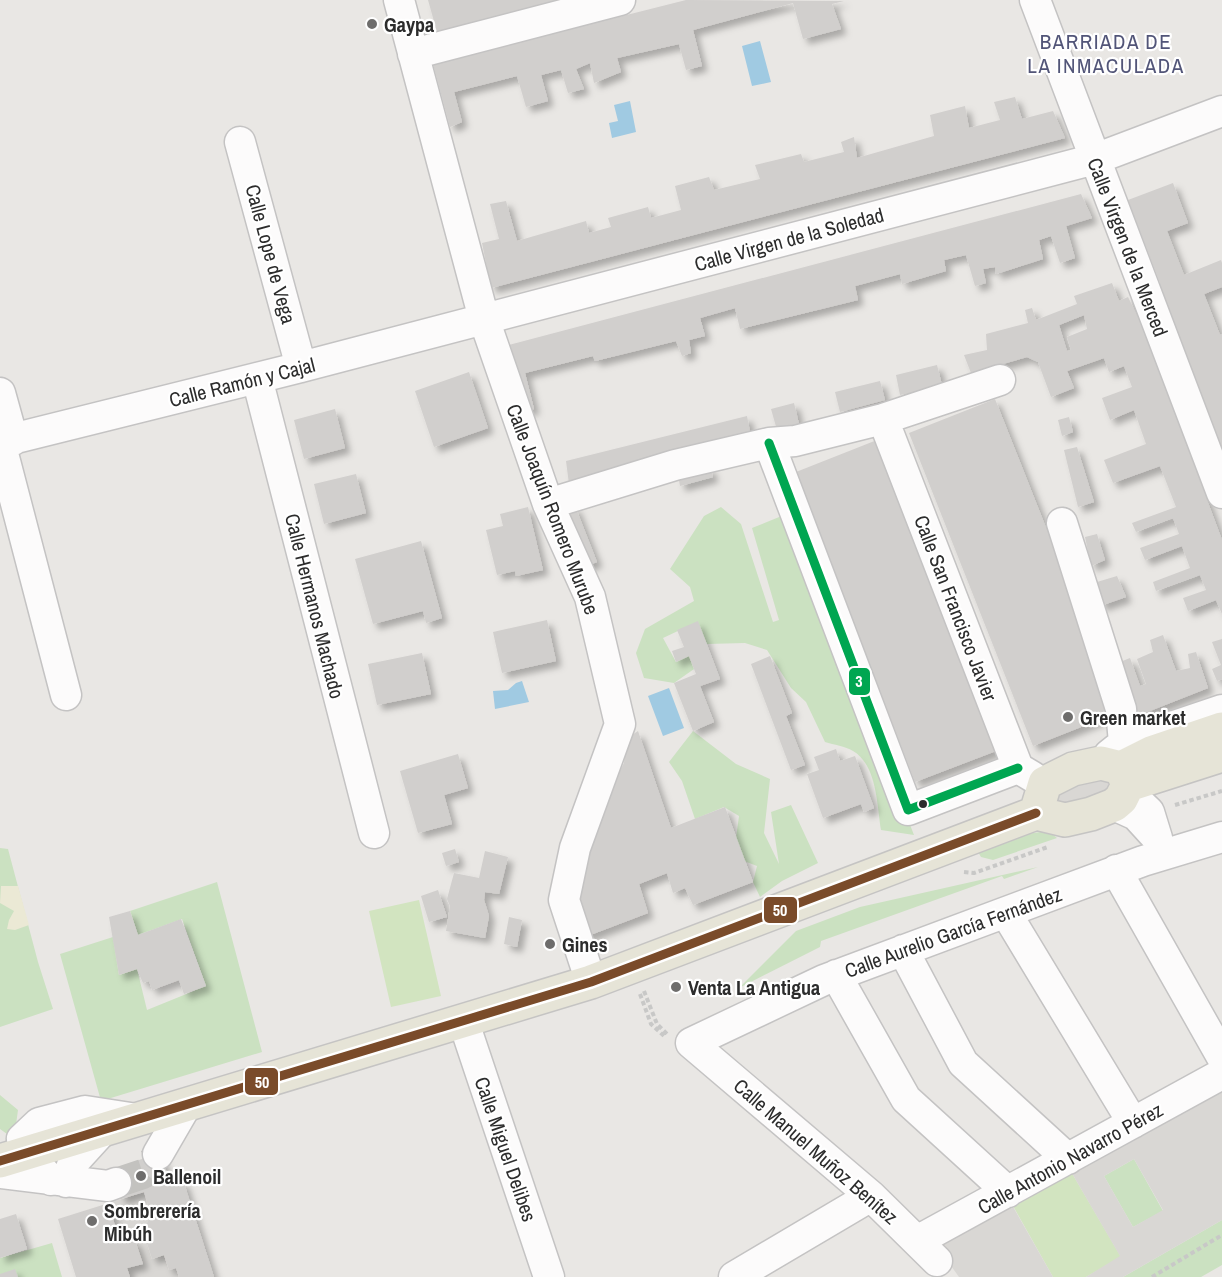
<svg xmlns="http://www.w3.org/2000/svg" width="1222" height="1277" font-family="'Archivo Narrow',sans-serif">
<style>
.green{fill:#cbe1c1}
.sand{fill:#ebe9d5}
.pitch{fill:#d2e4c0}
.plaza{fill:#d9d7d4;fill-rule:evenodd}
.water{fill:#a0cae2}
.building{fill:#d1cfcd;fill-rule:evenodd;filter:url(#shadow)}
.lines{fill:none;stroke-linecap:round;stroke-linejoin:round}
.minor-tunnel{stroke:#c3c2bf;stroke-width:30;stroke-dasharray:30 15;stroke-linecap:butt}
.minor-casing{stroke:#c4c3c3;stroke-width:33}
.major-casing{stroke:#c5c4c3;stroke-width:36}
.path{stroke:#c8c8c7;stroke-width:4;stroke-dasharray:4.5 3;stroke-linecap:butt}
.minor{stroke:#fcfbfb;stroke-width:30}
.major{stroke:#e6e4d7;stroke-width:33}
.bus-1-casing{stroke:#fff;stroke-width:14}
.bus-2-casing{stroke:#fff;stroke-width:14}
.bus-1{stroke:#00a651;stroke-width:9}
.bus-2{stroke:#7a4b2a;stroke-width:9}
.poi-dot{fill:#6e6d6c;stroke:#fff;stroke-width:2}
.bus-dot{fill:#2c2c2c;stroke:#fff;stroke-width:2}
.labels{text-anchor:middle;dominant-baseline:central;stroke-width:4.5;stroke-linejoin:round;paint-order:stroke}
.poi-label{font-size:20px;font-weight:bold;fill:#2c2c2c;stroke:#fff;text-anchor:start}
.street-label{font-size:20px;fill:#2c2c2c;stroke:#fff}
.neighbourhood-label{font-size:21px;letter-spacing:1.5px;fill:#525578;stroke:#fff}
.line-badge{stroke:#fff;stroke-width:2}
.badge-label{font-size:16px;text-anchor:middle;font-weight:bold;fill:#fff}
</style>
<defs>
<filter id="shadow"><feDropShadow dx="5.5" dy="5.5" stdDeviation="3" flood-color="#0004"/></filter>
</defs>
<rect width="100%" height="100%" fill="#e9e7e4"/>
<path class="green" d="M721,507L741,524L773,622L779,620L752,528L789,513L914,835L881,830C877,805 877,765 853,751C845,746 834,745 825,742L806,702L791,688L767,650L745,643L707,644L697,622L663,638L676,662L689,656L694,669L674,683L644,678L636,653L645,629L694,601L690,587L670,569L704,516Z
M693,731L736,764L770,779L764,833L779,864L771,812L791,805L818,863L782,881L760,897L753,882L757,866L744,861L736,838L739,816L724,807L695,819L682,781L669,762Z
M1048,831L1057,838L993,860L981,857L977,850L1026,834Z
M0,848L8,849L38,962L53,1009L0,1027Z
M1038,867L1004,879L1002,876L821,941L820,947L739,988L796,931L860,907Z
M217,882L262,1052L101,1101L60,954L113,937L119,975L137,969L147,1010L206,986L182,919L138,935L130,911Z
M0,1095L18,1110L14,1139L0,1129Z
M1134,1159L1163,1211L1133,1227L1104,1176Z
M1222,1220V1265L1201,1277H1123Z
M52,1243L62,1277H0V1258Z"/>
<path class="sand" d="M1,886H18L29,925L15,930L7,929L9,920L14,911L0,903Z"/>
<path class="pitch" d="M419,900L441,996L391,1007L369,911Z
M1066,1163L1121,1257L1086,1277H1053L1008,1197Z"/>
<path class="plaza" d="M1099,774L1108,780V792L1055,808L1056,789Z
M1222,1074V1220L1123,1277H1086L1120,1256L1066,1163L1008,1198L1053,1277H959L929,1235ZM1134,1159L1163,1210L1133,1227L1104,1176Z
M144,1192L151,1215L146,1225L149,1234L146,1240L152,1259L164,1255L169,1270L176,1268L179,1277H130L127,1268L143,1264L136,1243L128,1238L125,1229L115,1226L109,1203Z"/>
<path class="water" d="M760,41L771,82L752,86L742,46Z
M630,101L636,132L612,138L609,123L618,121L614,105Z
M522,681L529,702L495,709L493,691L508,690L516,683Z
M669,688L684,728L663,736L648,696Z"/>
<path class="building" d="M428,0H556L557,1L437,32Z
M686,0L844,1L832,4L841,29L803,39L793,3L693,30L702,66L686,70L679,44L617,58L621,72L594,83L590,63L576,69L584,89L568,93L561,70L541,75L548,101L526,107L517,76L454,92L462,122L450,127L433,64Z
M1015,97L1022,119L1053,111L1065,138L491,288L482,243L499,239L490,204L506,201L517,241L586,221L589,233L611,227L608,218L648,207L651,218L681,210L675,186L709,177L714,190L760,179L755,165L801,154L804,162L844,152L841,142L854,137L857,158L934,136L930,115L965,106L969,128L1000,120L994,102Z
M1173,183L1188,223L1167,231L1184,275L1221,260L1222,263V287L1204,294L1220,335L1222,334V463L1154,285L1160,283L1128,200Z
M1081,194L1092,218L1066,226L1075,258L1060,263L1051,236L1039,240L1043,259L996,274L995,267L983,269L986,283L975,286L966,255L944,260L946,271L902,284L900,274L855,286L858,300L740,329L735,308L700,318L705,336L689,340L691,353L682,356L676,341L595,361L593,356L525,373L534,409L525,411L505,346Z
M1112,283L1119,301L1128,297L1141,324L1222,540V614L1216,600L1188,611L1183,598L1206,590L1200,575L1156,591L1153,582L1190,568L1182,546L1145,560L1140,548L1179,534L1173,518L1136,532L1132,523L1176,507L1160,466L1113,483L1104,460L1146,444L1134,410L1110,420L1102,398L1132,387L1124,366L1109,372L1104,358L1067,371L1074,388L1051,397L1038,362L1027,357L971,373L964,355L987,350L986,334L1028,323L1025,310L1032,308L1036,320L1077,304L1074,296ZM1084,315L1087,329L1067,337L1071,350L1067,351L1059,325Z
M937,365L942,385L900,395L896,375Z
M469,372L488,428L434,447L415,391Z
M880,381L885,400L840,412L835,392Z
M995,399L1119,712L1033,746L909,433Z
M794,403L799,424L777,430L771,409Z
M335,409L345,448L304,459L294,420Z
M747,416L751,437L569,484L566,461Z
M1069,417L1073,432L1062,436L1058,420Z
M877,440L996,751L915,782L796,472Z
M1077,447L1094,502L1078,507L1064,450Z
M710,467L713,477L680,486L678,475Z
M356,474L366,513L324,524L314,484Z
M575,506L597,562L584,567L561,511Z
M528,507L543,570L516,576L515,571L497,575L486,530L503,526L500,514Z
M1097,534L1105,560L1091,566L1085,537Z
M421,541L442,618L426,623L423,611L373,624L355,559Z
M1117,576L1126,597L1100,606L1097,582Z
M547,620L556,661L502,673L493,632Z
M698,621L720,679L700,686L714,722L693,731L674,683L696,674L689,656L676,662L672,651L684,647L677,630Z
M1163,635L1176,671L1190,668L1188,654L1196,652L1208,688L1127,720L1115,664L1130,658L1140,686L1146,684L1137,659L1153,652L1150,640Z
M1222,639V679L1217,681L1212,669L1221,665L1212,642Z
M422,653L431,694L377,705L368,664Z
M770,656L792,713L786,716L805,765L791,770L751,664Z
M638,731L671,828L725,807L753,882L693,905L685,888L673,893L667,873L639,884L648,913L585,937L571,899L601,806L624,763L626,739Z
M836,749L840,761L855,756L874,808L864,812L861,804L823,818L807,774L819,770L814,757Z
M458,754L468,788L444,795L452,824L418,833L400,771Z
M455,849L459,862L446,866L442,853Z
M485,851L508,857L499,894L485,892L484,900L489,916L485,938L446,931L450,906L447,899L454,873L479,878Z
M438,890L447,917L429,922L421,896Z
M130,911L138,935L181,919L206,986L184,994L179,980L152,990L149,981L143,983L137,969L119,975L109,917Z
M509,917L522,920L517,947L504,944Z
M160,1153L171,1184L183,1180L214,1277H179L176,1268L169,1270L164,1255L152,1259L146,1240L149,1234L146,1225L151,1215L144,1192L121,1199L112,1169Z
M109,1203L115,1226L125,1228L128,1238L136,1243L143,1264L127,1268L130,1277H76L58,1219Z
M16,1214L27,1249L0,1258V1219Z
M15,1269L18,1277H0V1274Z"/>
<g class="lines">
<path class="minor-tunnel" d="M116,1183L143,1174L158,1154"/>
<g class="minor-casing">
<path id="minor" d="M399,0L484,319L548,504L590,597L620,724L575,848L564,900L591,982
M1035,0L1222,493
M413,54L620,0
M240,142L301,367
M257,378L374,833
M0,393L13,440
M883,419L1018,768L1033,777
M0,442L301,367L1095,159L1222,111
M0,442L66,695
M769,443L908,810L1018,768
M548,504L675,465L769,443L795,441L883,419L1000,380
M1062,523L1121,709L1124,743
M1109,755L1124,743L1222,710
M1114,805L1136,815L1157,838L1149,812L1126,790
M1116,870L1222,1057
M1006,913L1133,1123
M903,950L963,1063L1068,1159
M836,975L906,1099L1008,1192
M463,1020L549,1277
M158,1154L187,1104
M0,1173L108,1186L116,1183
M51,1180L26,1153L22,1139L39,1123L85,1111L137,1119
M66,1182L73,1163L104,1129
M917,1241L1222,1074
M937,1261L871,1196L691,1043L824,980L1143,861L1222,837
M734,1277L871,1196"/>
</g>
<g class="major-casing">
<path id="major" d="M1101,763L1121,768L1128,785L1121,799L1114,805L1091,814L1065,820L1036,813L1045,783L1073,769Z
M1121,768L1151,753L1222,729
M1128,785L1222,755
M0,1161L591,982L1036,813"/>
</g>
<path class="path" d="M1175,805L1222,791
M964,872L974,873L1048,847
M644,991L657,1024L667,1034
M640,994L651,1024L664,1036
M1152,1277L1222,1235"/>
<use href="#minor" class="minor"/>
<use href="#major" class="major"/>
<g class="bus-1-casing">
<path id="bus-1" d="M769,443L908,810L1018,768"/>
</g>
<g class="bus-2-casing">
<path id="bus-2" d="M0,1161L591,982L1036,813"/>
</g>
<use href="#bus-1" class="bus-1"/>
<use href="#bus-2" class="bus-2"/>
</g>
<g class="poi-dot">
<circle cx="372" cy="24" r="6"/>
<circle cx="1068" cy="717" r="6"/>
<circle cx="550" cy="944" r="6"/>
<circle cx="676" cy="987" r="6"/>
<circle cx="141" cy="1176" r="6"/>
<circle cx="92" cy="1221" r="6"/>
</g>
<circle class="bus-dot" cx="923" cy="804" r="5"/>
<g class="labels">
<g class="poi-label">
<text x="384" y="24">Gaypa</text>
<text x="1080" y="717">Green market</text>
<text x="562" y="944">Gines</text>
<text x="688" y="987">Venta La Antigua</text>
<text x="153" y="1176">Ballenoil</text>
<text x="104" y="1210">Sombrerería<tspan x="104" dy="23">Mibúh</tspan></text>
</g>
<g class="street-label">
<text transform="translate(789 239) rotate(-15)">Calle Virgen de la Soledad</text>
<text transform="translate(1128 247) rotate(69)">Calle Virgen de la Merced</text>
<text transform="translate(271 254) rotate(75)">Calle Lope de Vega</text>
<text transform="translate(242 382) rotate(-14)">Calle Ramón y Cajal</text>
<text transform="translate(553 509) rotate(69)">Calle Joaquín Romero Murube</text>
<text transform="translate(315 606) rotate(76)">Calle Hermanos Machado</text>
<text transform="translate(956 608) rotate(69)">Calle San Francisco Javier</text>
<text transform="translate(953 932) rotate(-20)">Calle Aurelio García Fernández</text>
<text transform="translate(506 1149) rotate(71)">Calle Miguel Delibes</text>
<text transform="translate(816 1151) rotate(41)">Calle Manuel Muñoz Benítez</text>
<text transform="translate(1070 1158) rotate(-29)">Calle Antonio Navarro Pérez</text>
</g>
<g class="neighbourhood-label">
<text x="1106" y="41">BARRIADA DE<tspan x="1106" dy="24">LA INMACULADA</tspan></text>
</g>
</g>
<g class="line-badge">
<rect x="848" y="667" width="23" height="29" rx="6" fill="#00a651"/>
<rect x="763" y="896" width="35" height="28" rx="6" fill="#7a4b2a"/>
<rect x="244" y="1067" width="35" height="29" rx="6" fill="#7a4b2a"/>
</g>
<g class="badge-label">
<text x="859" y="687">3</text>
<text x="780" y="916">50</text>
<text x="262" y="1088">50</text>
</g>
</svg>
